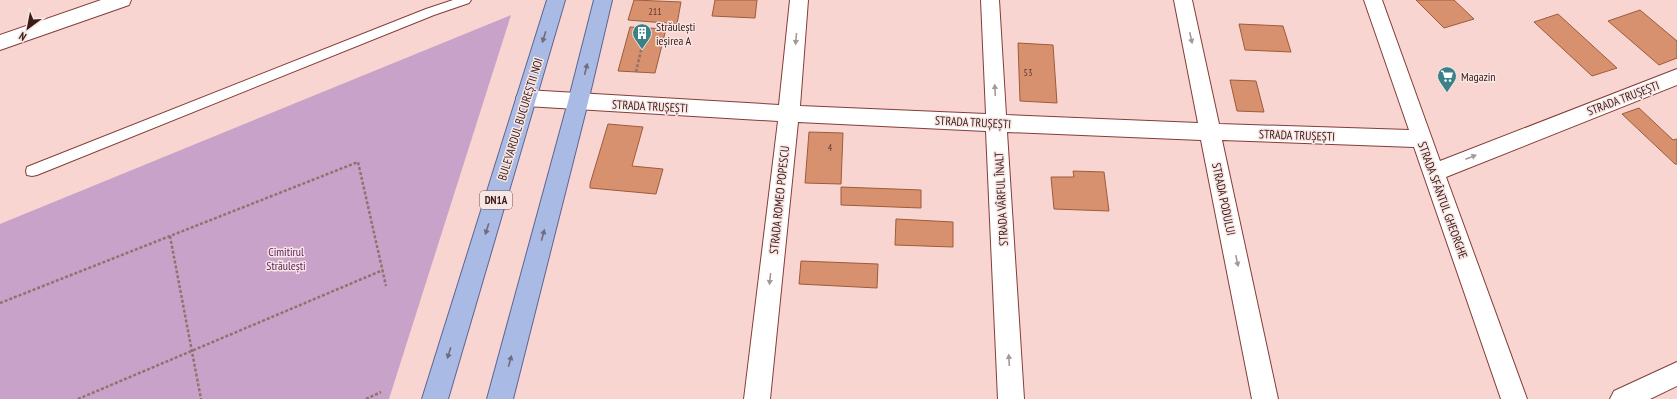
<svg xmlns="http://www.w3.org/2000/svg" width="1677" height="399" font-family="'PT Sans Narrow',sans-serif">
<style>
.green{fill:#c8a2c8}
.building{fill:#d8916e;stroke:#9d5b3a}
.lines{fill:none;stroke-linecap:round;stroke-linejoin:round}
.service-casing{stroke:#843d37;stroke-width:2}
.minor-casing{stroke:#843d37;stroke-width:2}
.primary-casing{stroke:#5d6592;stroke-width:2}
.path{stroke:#93726e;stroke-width:2.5;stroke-dasharray:3 2;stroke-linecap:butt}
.service{fill:#fff;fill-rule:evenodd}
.minor{fill:#fff;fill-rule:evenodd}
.primary{fill:#a9bbe5;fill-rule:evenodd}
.oneway{fill:#726b7e}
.oneway2{fill:#a69897}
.labels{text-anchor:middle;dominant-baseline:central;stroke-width:3;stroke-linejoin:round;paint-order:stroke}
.number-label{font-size:10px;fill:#62382e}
.shield{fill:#f8e6e4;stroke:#735855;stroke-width:1}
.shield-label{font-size:11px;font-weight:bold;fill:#3a1b18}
.poi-label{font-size:12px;fill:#3a1b18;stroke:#f8e6e4;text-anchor:start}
.street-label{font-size:12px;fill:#3a1b18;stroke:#f8e6e4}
.park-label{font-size:12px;fill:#5e2260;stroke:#f8e6e4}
</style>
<rect width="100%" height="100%" fill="#f8d5d0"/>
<path class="green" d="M511,15L389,399H0V224Z"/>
<path class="building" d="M634,0L681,2L677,24L628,20Z
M715,0H757L755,18L712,16Z
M1416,0H1454L1474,19L1444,28Z
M1640,10L1677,41V58L1659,65L1608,21Z
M1558,14L1617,68L1592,76L1534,22Z
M1239,24L1283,26L1291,52L1245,50Z
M630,27L666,29L655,73L618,71Z
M1018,43L1053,45L1057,103L1020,101Z
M1230,80L1256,81L1264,112L1237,111Z
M1639,108L1673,140L1677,139V164H1675L1622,114Z
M608,124L643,127L632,166L663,169L656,194L590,188V184Z
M809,132L843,133L841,184L805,183Z
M1073,171L1104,172L1109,211L1054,209L1051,177H1074Z
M841,187L921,190V208L841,205Z
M896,219L953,222V247L895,245Z
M801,261L878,264L877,288L799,284Z"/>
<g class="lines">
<g class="service-casing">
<path id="service" d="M453,0H471L469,3L434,15L37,175L32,176L27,175L26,171L27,167L426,9Z"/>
</g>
<g class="minor-casing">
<path id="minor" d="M101,0H131L129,5L0,50V35Z
M790,0H808L800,106L986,114L981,0H999L1006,115L1198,123L1174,0H1192L1219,124L1409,130L1364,0H1382L1440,161L1677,69V85L1446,177L1527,399H1501L1414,147L1222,140L1278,399H1252L1201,140L1007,132L1024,399H998L986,131L798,122L770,399H744L778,121L526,106L519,104L516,98L519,92L526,90L779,105Z
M1677,362V386L1650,399H1610L1614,391Z"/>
</g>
<g class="primary-casing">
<path id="primary" d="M547,0H565L448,399H422Z
M594,0H612L588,102L513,399H487L568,102Z"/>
</g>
<path class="path" d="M636,72L647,24
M170,236L201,399
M0,303L358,162L386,286
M78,399L383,270
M366,399L381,392"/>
<use href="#service" class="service"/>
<use href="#minor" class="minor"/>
<use href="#primary" class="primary"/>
</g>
<defs><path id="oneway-solid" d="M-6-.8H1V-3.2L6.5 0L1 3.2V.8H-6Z"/></defs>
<g class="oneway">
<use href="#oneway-solid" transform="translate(544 37) rotate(107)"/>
<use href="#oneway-solid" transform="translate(586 69) rotate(-76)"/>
<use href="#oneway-solid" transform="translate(487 229) rotate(107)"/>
<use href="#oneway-solid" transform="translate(543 235) rotate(-75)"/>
<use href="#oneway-solid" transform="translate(449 353) rotate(107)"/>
<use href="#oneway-solid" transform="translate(510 361) rotate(-75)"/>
</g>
<g class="oneway2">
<use href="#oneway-solid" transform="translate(1191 38) rotate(78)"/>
<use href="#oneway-solid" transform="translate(796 39) rotate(95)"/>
<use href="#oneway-solid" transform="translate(995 90) rotate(-93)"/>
<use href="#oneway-solid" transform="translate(1471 157) rotate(-21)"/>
<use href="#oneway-solid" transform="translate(1237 261) rotate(78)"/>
<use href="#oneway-solid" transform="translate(770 279) rotate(96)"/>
<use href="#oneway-solid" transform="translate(1009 360) rotate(-93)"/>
</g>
<defs>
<g id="building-pin" transform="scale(1)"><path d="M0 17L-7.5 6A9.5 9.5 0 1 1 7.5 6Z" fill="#3a818a" stroke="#f8e6e4"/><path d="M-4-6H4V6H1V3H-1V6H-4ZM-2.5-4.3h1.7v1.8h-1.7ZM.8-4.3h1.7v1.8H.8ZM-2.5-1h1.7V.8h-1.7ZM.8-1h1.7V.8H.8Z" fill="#fff"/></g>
<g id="supermarket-pin" transform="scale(1)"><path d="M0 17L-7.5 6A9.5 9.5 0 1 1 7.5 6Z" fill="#3a818a" stroke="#f8e6e4"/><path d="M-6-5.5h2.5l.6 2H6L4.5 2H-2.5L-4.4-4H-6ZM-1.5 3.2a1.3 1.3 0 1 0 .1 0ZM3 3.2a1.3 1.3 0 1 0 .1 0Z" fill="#fff"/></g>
</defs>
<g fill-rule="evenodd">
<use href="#building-pin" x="642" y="33"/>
<use href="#supermarket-pin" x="1447" y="76"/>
</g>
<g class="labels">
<g class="number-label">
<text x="655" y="11">211</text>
<text x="1028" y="72">53</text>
<text x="830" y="147">4</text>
</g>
<rect class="shield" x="480" y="191" width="32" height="18" rx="3"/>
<g class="shield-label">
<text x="496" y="200">DN1A</text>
</g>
<g class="poi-label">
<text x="656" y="26">Străulești<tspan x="656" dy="14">ieșirea A</tspan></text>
<text x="1461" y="76">Magazin</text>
</g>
<g class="street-label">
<text transform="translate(1623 98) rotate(-21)">STRADA TRUȘEȘTI</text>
<text transform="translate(650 106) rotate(3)">STRADA TRUȘEȘTI</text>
<text transform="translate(520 119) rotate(-73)">BULEVARDUL BUCUREȘTII NOI</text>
<text transform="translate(973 122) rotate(3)">STRADA TRUȘEȘTI</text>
<text transform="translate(1297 135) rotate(2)">STRADA TRUȘEȘTI</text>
<text transform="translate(1001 199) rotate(-93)">STRADA VÂRFUL ÎNALT</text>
<text transform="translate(1224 199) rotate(78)">STRADA PODULUI</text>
<text transform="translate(779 200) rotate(-84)">STRADA ROMEO POPESCU</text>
<text transform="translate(1443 200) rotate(70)">STRADA SFÂNTUL GHEORGHE</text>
</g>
<g class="park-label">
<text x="286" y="251">Cimitirul<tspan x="286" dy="14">Străulești</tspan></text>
</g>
</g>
<g transform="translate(28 28) rotate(212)" stroke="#f8e6e4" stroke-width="3" paint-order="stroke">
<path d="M0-3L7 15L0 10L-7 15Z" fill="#3a1b18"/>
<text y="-6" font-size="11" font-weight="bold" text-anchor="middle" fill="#3a1b18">N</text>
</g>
</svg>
